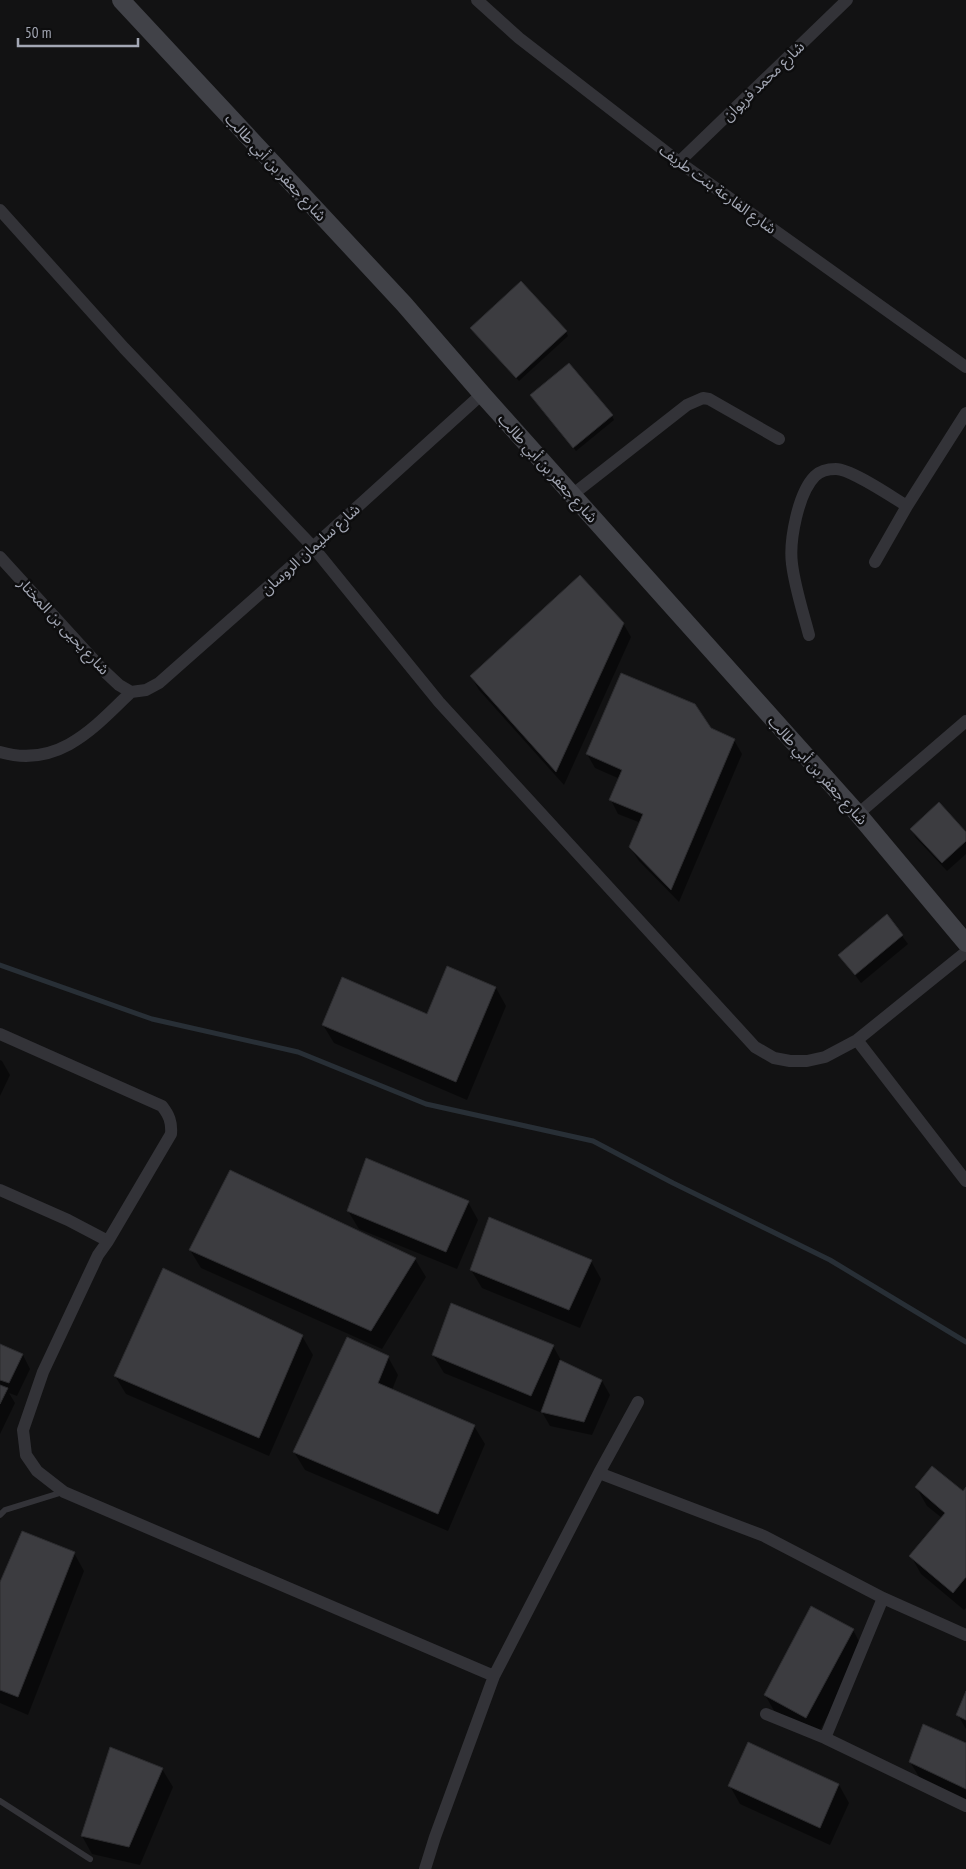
<svg xmlns="http://www.w3.org/2000/svg" width="966" height="1869" font-family="'PT Sans Narrow','Noto Sans Arabic',sans-serif">
<style>
.shadow{fill:#0007}
.lines{fill:none;stroke-linecap:round;stroke-linejoin:round}
.stream{stroke:#282f36;stroke-width:5}
.building{fill:#3c3c40;stroke:#2c2c2f}
.lane{stroke:#333338;stroke-width:6}
.street{stroke:#333338;stroke-width:12}
.secondary{stroke:#414248;stroke-width:18}
.labels{text-anchor:middle;dominant-baseline:central;stroke-width:5;stroke-linejoin:round;paint-order:stroke}
.street-label{font-size:15px;fill:#a3a7b4;stroke:#0d0d0e}
</style>
<rect width="100%" height="100%" fill="#121213"/>
<path class="shadow" d="M472,329L566,332L568,336L519,381Z
M531,396L612,416L614,420L576,451Z
M623,623L631,637L564,785L479,690L471,676Z
M710,729L734,740L742,754L679,902L639,861L630,847L641,823L618,814L611,800L620,779L595,768L587,754Z
M911,829L966,833V854L947,871L916,838Z
M887,916L908,944L861,983L840,955Z
M496,988L506,1006L467,1100L334,1043L323,1025L428,1015Z
M0,1060L2,1061L10,1075L0,1096Z
M468,1202L478,1220L457,1269L359,1229L348,1211Z
M190,1250L415,1259L426,1277L382,1349L201,1268Z
M591,1261L601,1279L580,1328L482,1288L471,1270Z
M302,1336L313,1355L269,1456L126,1394L115,1376Z
M0,1346L23,1355L30,1369L17,1396L9,1393L15,1403L0,1434Z
M553,1346L562,1362L602,1381L610,1395L592,1435L550,1426L542,1412V1413L444,1373L433,1355Z
M388,1357L398,1375L392,1390L474,1426L485,1444L448,1531L305,1470L294,1452Z
M916,1487L963,1493L966,1489V1608L964,1610L921,1574L911,1556L942,1518L927,1506Z
M74,1553L84,1571L28,1715L0,1703V1585Z
M853,1630L863,1649L817,1736L776,1714L765,1695Z
M966,1695V1729L958,1715Z
M966,1744V1801L921,1780L910,1762Z
M162,1769L173,1787L140,1865L92,1854L82,1836Z
M839,1785L849,1803L830,1845L740,1804L730,1786Z"/>
<g class="lines">
<path class="stream" d="M0,965L152,1019L298,1052L426,1104L593,1141L673,1183L830,1260L966,1342"/>
</g>
<path class="building" d="M521,281L567,331L516,378L470,328Z
M569,363L613,415L573,448L530,395Z
M580,575L624,623L556,772L470,676Z
M621,673L695,704L711,728L735,739L671,890L629,847L643,814L609,800L622,770L586,754Z
M939,802L966,832V841L942,863L910,829Z
M887,914L903,935L855,975L838,955Z
M447,966L496,987L456,1082L322,1025L342,977L427,1014Z
M366,1158L469,1201L446,1252L347,1211Z
M230,1170L416,1258L371,1331L189,1250Z
M489,1217L592,1260L569,1310L470,1270Z
M163,1268L303,1335L259,1438L114,1376Z
M451,1303L554,1345L531,1396L432,1355Z
M347,1337L389,1356L378,1383L475,1425L438,1514L293,1452Z
M0,1344L23,1354L9,1383L0,1380Z
M560,1360L602,1380L584,1422L541,1412Z
M0,1385L8,1388L0,1404Z
M932,1466L963,1491L966,1487V1577L953,1593L909,1556L945,1513L915,1487Z
M22,1531L75,1552L18,1697L0,1690V1582Z
M811,1606L854,1629L806,1718L764,1695Z
M966,1691V1720L956,1715Z
M923,1724L966,1743V1789L909,1762Z
M748,1742L839,1784L820,1828L728,1786Z
M110,1747L163,1768L129,1847L81,1836Z"/>
<g class="lines">
<path class="lane" d="M0,1515L5,1510L63,1492
M0,1801L90,1859"/>
<path class="street" d="M477,0L519,38L679,162L966,367
M679,162L847,0
M0,210L124,348L313,547L439,702L755,1047L774,1058L790,1061H807L825,1057L857,1040L966,952
M572,495L687,405L703,398L709,399L779,439
M0,557L103,670L119,685L131,692
M875,562L907,506L966,413
M809,635C803,612 795,588 792,564C789,541 798,493 815,476C820,471 829,469 836,469C851,469 892,497 907,506
M131,692L146,690L159,683L313,547L482,394
M0,752C58,769 94,728 131,692
M858,814L966,721
M0,1034L162,1106C169,1115 172,1122 171,1134L108,1241
M857,1040L966,1181
M0,1190L68,1220L108,1241L98,1255L43,1372L23,1430L26,1455L37,1471L64,1492L494,1676
M599,1473L764,1536L883,1598L966,1635
M766,1714L825,1738L966,1806
M825,1738L883,1598
M425,1869L435,1837L494,1676L599,1473L638,1402"/>
<path class="secondary" d="M121,0L404,304L482,394L858,814L966,943"/>
</g>
<g class="labels">
<g class="street-label">
<text transform="translate(763 81) rotate(-44)">شارع محمد فريوان</text>
<text transform="translate(276 167) rotate(47)">شارع جعفر بن أبي طالب</text>
<text transform="translate(718 189) rotate(36)">شارع الفارعة بنت طريف</text>
<text transform="translate(548 468) rotate(48)">شارع جعفر بن أبي طالب</text>
<text transform="translate(310 549) rotate(-42)">شارع سليمان الروسان</text>
<text transform="translate(64 626) rotate(47)">شارع يحيى بن المختار</text>
<text transform="translate(818 770) rotate(48)">شارع جعفر بن أبي طالب</text>
</g>
</g>
<path d="M18 38v8h120v-8" fill="none" stroke="#a3a7b4" stroke-width="2.5"/>
<text x="25" y="38" font-size="15" fill="#a3a7b4" stroke="#0d0d0e" stroke-width="4" paint-order="stroke">50 m</text>
</svg>
